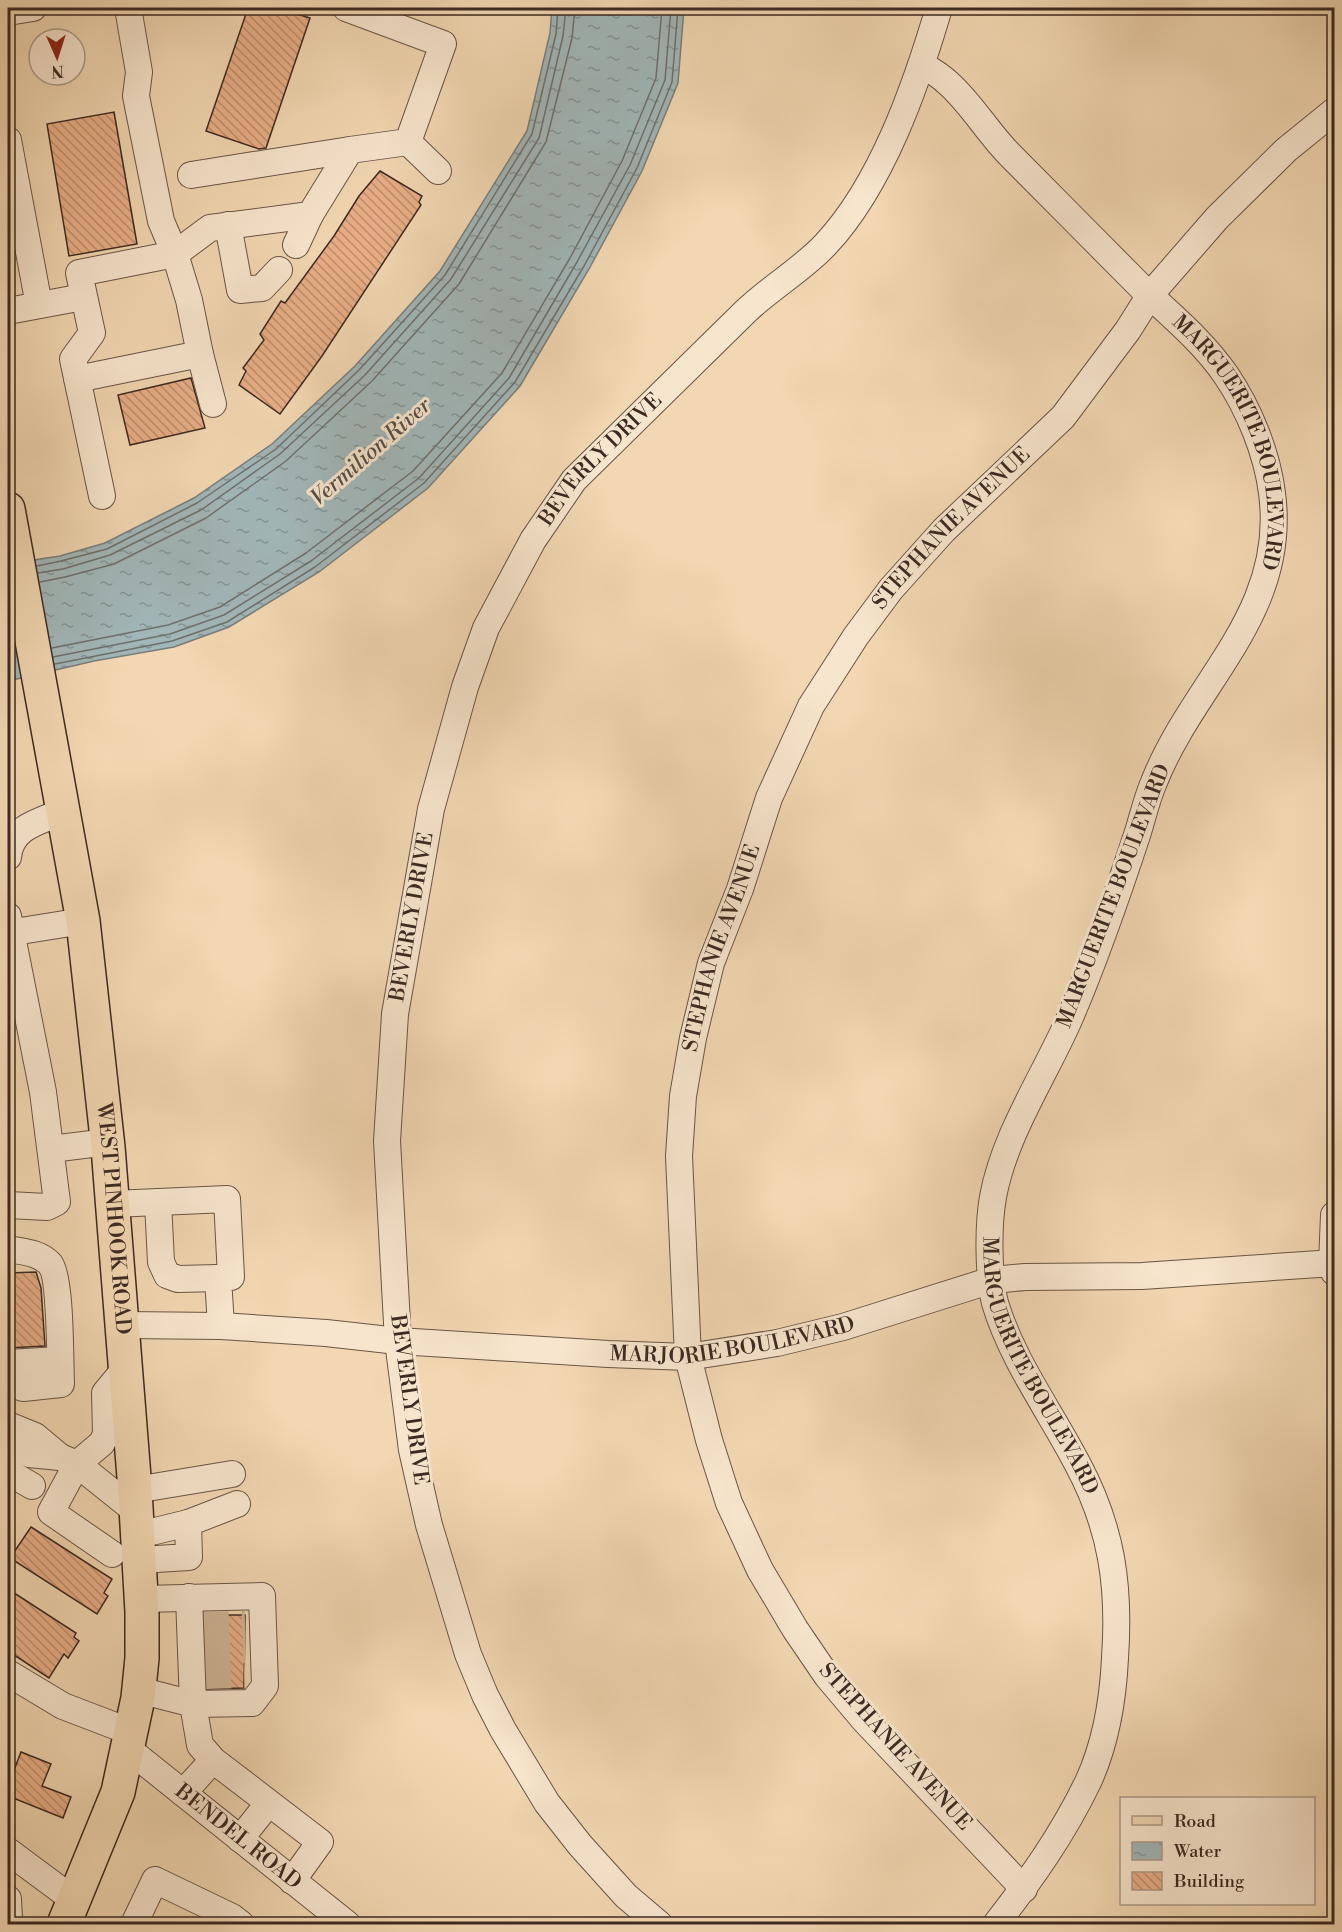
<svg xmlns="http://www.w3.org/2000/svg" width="1342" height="1932" font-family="'Libre Bodoni',serif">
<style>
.water{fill:url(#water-ripples);stroke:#797e7c;stroke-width:1.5}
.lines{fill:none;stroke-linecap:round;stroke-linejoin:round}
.shore{stroke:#6e706d;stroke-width:1.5}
.building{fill:url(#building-back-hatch);stroke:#3c2a22;stroke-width:1.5}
.minor-tunnel{stroke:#ceb495;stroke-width:26;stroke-dasharray:26 13;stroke-linecap:butt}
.minor-casing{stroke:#6a5546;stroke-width:28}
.major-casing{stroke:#3c2a22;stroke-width:36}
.minor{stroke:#f7e5cd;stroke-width:26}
.major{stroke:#f2d7b2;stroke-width:33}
.labels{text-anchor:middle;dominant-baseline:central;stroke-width:6;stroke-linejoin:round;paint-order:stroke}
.street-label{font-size:21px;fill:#3c2a22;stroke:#f7e5cd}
.water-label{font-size:22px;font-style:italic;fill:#554d48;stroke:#f7e5cd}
</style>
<defs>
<pattern id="water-ripples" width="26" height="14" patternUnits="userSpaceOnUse" patternTransform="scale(1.5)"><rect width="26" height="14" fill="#a1b6b8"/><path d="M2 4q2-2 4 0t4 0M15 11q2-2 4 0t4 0" fill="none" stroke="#849495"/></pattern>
<pattern id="building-back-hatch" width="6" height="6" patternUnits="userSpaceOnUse" patternTransform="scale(1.5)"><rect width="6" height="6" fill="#e9ae86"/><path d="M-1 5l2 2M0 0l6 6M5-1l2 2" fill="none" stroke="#be8e6d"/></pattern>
</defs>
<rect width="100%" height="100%" fill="#f2d7b2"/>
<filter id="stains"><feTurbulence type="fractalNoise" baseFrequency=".00333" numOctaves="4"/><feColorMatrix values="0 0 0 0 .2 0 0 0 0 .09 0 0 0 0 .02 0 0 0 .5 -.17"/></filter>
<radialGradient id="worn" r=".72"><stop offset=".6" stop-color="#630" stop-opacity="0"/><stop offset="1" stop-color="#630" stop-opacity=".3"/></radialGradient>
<path class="water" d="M552,8H684L678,83L642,171L589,269L520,386L428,488L319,572L229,627L174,647L94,661L8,681V564L60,556L105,543L194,498L272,444L355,366L440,271L527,131L550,33Z"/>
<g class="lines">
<path class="shore" d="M37,566L61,561L107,549L197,503L276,449L359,370L445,275L532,134L556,34L558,8
M38,573L63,569L110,555L201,510L280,454L365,375L451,279L539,138L563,36L566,8
M40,582L65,577L114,564L206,518L286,461L372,381L459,284L546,142L572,38L575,8
M52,648L168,625L220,607L306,553L413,471L502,373L570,258L622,161L656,78L662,8
M53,657L170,634L224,615L311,561L419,478L509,378L577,262L630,165L665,80L671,8
M55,664L172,641L227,622L315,567L424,483L515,382L584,266L637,168L672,82L678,8"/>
</g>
<path class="building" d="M248,8H277L310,18L266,148L259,149L206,131Z
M114,112L137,244L69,256L47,124Z
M380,171L422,196L419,202L421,205L322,356L280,414L239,385L246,371L243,368L264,340L260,334L281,301L285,303L334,236L359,196Z
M191,378L205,428L130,445L118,395Z
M36,1272L41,1288L45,1346L8,1348V1273Z
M31,1527L112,1579L104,1593L108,1596L97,1614L10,1558Z
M8,1589L76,1633L74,1637L79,1641L68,1658L64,1654L49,1678L8,1651Z
M205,1615H245L244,1688L207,1689Z
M21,1752L51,1764L42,1786L71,1797L63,1818L8,1796V1786Z"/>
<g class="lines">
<path class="minor-tunnel" d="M203,1625L245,1624
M204,1650H245
M205,1676L245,1675"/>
<g class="minor-casing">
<g id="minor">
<path d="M128,8L139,72L136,96L161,221L175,254L210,228L310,215L350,150L408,142L443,44L346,8"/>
<path d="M8,12L33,8"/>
<path id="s1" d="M922,65C931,70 941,76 948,83C971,103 988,133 1010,155C1055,200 1100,246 1145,291C1174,318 1203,342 1226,375C1249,409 1267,453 1272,493C1288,613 1194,681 1154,782C1147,798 1143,816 1138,832C1117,896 1095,960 1068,1022C1043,1078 1004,1136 993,1197C988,1225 988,1275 995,1303C1012,1360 1050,1411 1077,1463C1112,1528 1120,1586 1115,1658C1113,1701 1106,1743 1088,1782C1063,1834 1031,1879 996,1924"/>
<path d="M8,140L39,305"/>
<path d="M408,142L438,171"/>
<path d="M191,175L350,150"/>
<path d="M228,225L240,290L262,288L279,270"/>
<path d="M296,245L310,215"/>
<path d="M8,311L83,297"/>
<path d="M200,354L213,404"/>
<path d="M77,379L200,354L189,300L175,254L79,273L92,333L73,359L102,496"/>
<path d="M8,857C11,827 38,822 62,812"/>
<path d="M8,916L43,1092L57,1202L47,1207L8,1205"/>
<path d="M8,933L83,921"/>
<path d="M51,1149L108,1142"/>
<path d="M158,1202L161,1262L167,1275L178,1279L218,1278"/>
<path d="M113,1204L227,1199L231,1277L218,1278L221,1326"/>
<path d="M1334,1215L1332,1263L1334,1272"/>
<path d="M8,1249C23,1252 39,1252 50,1264C61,1277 60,1363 61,1384L23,1388L8,1383"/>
<path id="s2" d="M123,1325L221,1326L326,1333L398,1341L608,1354L688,1357L777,1343L843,1327L992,1280L1025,1277L1142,1276L1334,1263"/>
<path d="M8,1363L60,1360"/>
<path d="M8,1425L35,1436L60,1457"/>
<path d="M8,1446L29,1454L60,1457L77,1464L137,1512"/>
<path d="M8,1472L32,1486"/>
<path d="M135,1490L232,1474"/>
<path d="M139,1535L188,1523L237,1504"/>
<path d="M112,1554L51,1512L77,1464L102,1443L106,1434L105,1393L125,1369"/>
<path d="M140,1560L189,1557L188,1523"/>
<path d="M189,1597L193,1704L200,1745L213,1760L320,1842L292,1881"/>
<path d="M8,1673L63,1706L131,1732"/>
<path d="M139,1690L193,1704L252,1703L265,1686L262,1596L142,1599"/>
<path id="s3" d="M128,1749L347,1924"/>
<path d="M183,1793L213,1760"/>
<path d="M240,1839L268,1804"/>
<path d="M8,1851L74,1900"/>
<path id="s4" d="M1024,1889L865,1721L827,1676L795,1629L760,1570L729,1503L709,1440L688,1357L679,1156L683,1096L693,1038L711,963L740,889L769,798L811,706L856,636L891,589L944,530L1063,417L1128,330L1150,295L1217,218L1286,150L1334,111"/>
<path d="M8,1899L9,1919L8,1921"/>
<path d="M134,1924L155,1880L232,1917L241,1924"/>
<path id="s5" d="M659,1924L626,1896L580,1845L547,1803L503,1730L485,1695L468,1654L429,1525L412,1450L398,1341L387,1141L395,1014L431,809L465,687L486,628L533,540L574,480L746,311C771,287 803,269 826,244C882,184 916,86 939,8"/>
</g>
</g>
<g class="major-casing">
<g id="major">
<path id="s6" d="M8,509L83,921L108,1147L135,1490L142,1612V1658L138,1698L118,1792L64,1924"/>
</g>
</g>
<use href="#minor" class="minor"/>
<use href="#major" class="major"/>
</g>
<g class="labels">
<g class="street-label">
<text stroke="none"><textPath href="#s1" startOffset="500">MARGUERITE BOULEVARD</textPath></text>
<text stroke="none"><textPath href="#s5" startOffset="1586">BEVERLY DRIVE</textPath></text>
<text stroke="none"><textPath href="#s4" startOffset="1542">STEPHANIE AVENUE</textPath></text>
<text transform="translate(1114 896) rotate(-69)">MARGUERITE BOULEVARD</text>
<text stroke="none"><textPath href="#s5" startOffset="1082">BEVERLY DRIVE</textPath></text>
<text stroke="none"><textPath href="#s4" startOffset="1056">STEPHANIE AVENUE</textPath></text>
<text stroke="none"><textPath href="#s6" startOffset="718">WEST PINHOOK ROAD</textPath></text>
<text stroke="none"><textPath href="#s2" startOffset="612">MARJORIE BOULEVARD</textPath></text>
<text stroke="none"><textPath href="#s1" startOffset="1508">MARGUERITE BOULEVARD</textPath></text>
<text transform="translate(409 1400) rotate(82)">BEVERLY DRIVE</text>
<text transform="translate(895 1747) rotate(48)">STEPHANIE AVENUE</text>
<text stroke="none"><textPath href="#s3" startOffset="141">BENDEL ROAD</textPath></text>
</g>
<g class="water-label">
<text transform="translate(371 452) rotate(-41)">Vermilion River</text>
</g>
</g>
<rect width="1342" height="1932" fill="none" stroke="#f2d7b2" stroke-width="30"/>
<rect x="9" y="9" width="1324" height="1914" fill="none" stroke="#3c2a22" stroke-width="3"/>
<rect x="15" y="15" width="1312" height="1902" fill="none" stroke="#3c2a22" stroke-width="1.5"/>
<rect x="1120" y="1797" width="195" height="108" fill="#f7e5cd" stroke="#ac9a89" stroke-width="1.5"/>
<rect x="1132" y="1816" width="30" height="9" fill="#f2d7b2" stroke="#ac9a89" stroke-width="1.5"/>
<text x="1174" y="1827" font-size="18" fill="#3c2a22">Road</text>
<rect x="1132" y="1842" width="30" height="18" fill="url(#water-ripples)" stroke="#ac9a89" stroke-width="1.5"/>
<text x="1174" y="1857" font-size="18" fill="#3c2a22">Water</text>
<rect x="1132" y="1872" width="30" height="18" fill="url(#building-back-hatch)" stroke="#ac9a89" stroke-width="1.5"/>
<text x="1174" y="1887" font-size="18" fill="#3c2a22">Building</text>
<g transform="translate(57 57) rotate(177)"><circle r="28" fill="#f7e5cd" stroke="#ac9a89" stroke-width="1.5"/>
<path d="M0-4.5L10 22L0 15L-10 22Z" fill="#8f2418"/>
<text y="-9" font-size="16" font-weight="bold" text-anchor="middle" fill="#3c2a22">N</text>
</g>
<rect width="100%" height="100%" filter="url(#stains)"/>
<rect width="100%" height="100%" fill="url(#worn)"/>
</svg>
